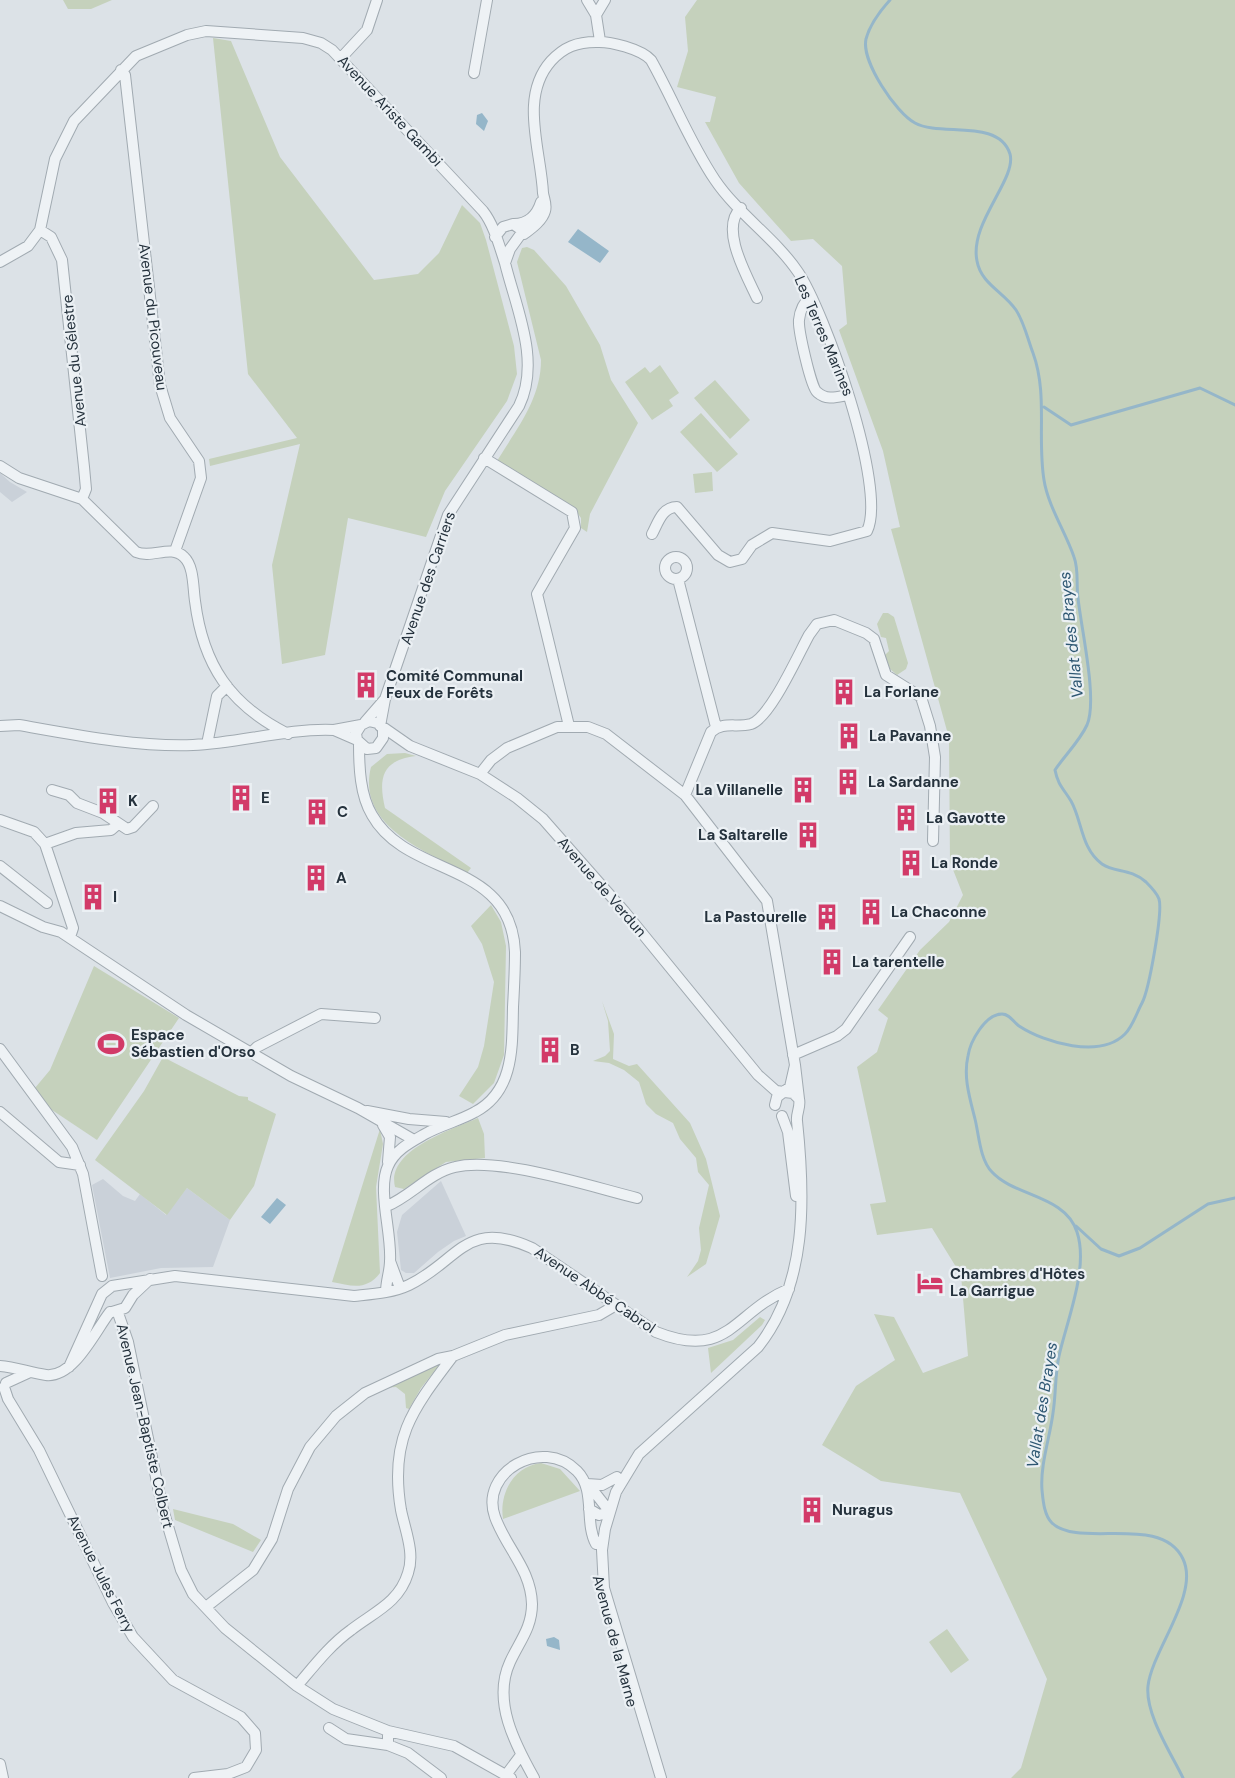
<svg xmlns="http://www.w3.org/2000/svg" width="1235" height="1778" font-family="'DM Sans',sans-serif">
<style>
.built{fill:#cad1d9}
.green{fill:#c5d1bc}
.water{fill:#95b6c9}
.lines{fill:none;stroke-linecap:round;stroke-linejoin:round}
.stream{stroke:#95b6c9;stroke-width:3}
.minor-casing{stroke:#a1aab1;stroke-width:12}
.minor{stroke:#eef2f5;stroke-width:10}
.labels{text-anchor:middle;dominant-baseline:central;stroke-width:4.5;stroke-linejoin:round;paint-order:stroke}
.street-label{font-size:15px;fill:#25323d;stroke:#ebf0f4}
.poi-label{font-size:15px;font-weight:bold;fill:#25323d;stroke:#ebf0f4;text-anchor:start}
.water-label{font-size:16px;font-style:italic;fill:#2e5772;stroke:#ebf0f4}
</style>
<rect width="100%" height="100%" fill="#dce2e7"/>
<path class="built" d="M0,473L10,482L27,492L12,502L0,492Z
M103,1179L123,1196L135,1201L140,1194L166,1215L187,1188L230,1220L213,1267L161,1268L110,1278L92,1185Z
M441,1181L466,1236L454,1241L438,1252L414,1273H406L401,1270L397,1232L402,1215Z"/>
<path class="green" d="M63,0H112L91,9H68Z
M697,0H1235V1778H1011L1021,1768L1047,1679L960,1493L881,1481L822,1445L856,1386L895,1360L874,1314L894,1317L923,1373L968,1356L961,1275L932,1228L877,1235L870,1204L886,1202L857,1067L877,1052L888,1018L878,1010L920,950L949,922L963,895L950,862L949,738L891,529L900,527L883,451L839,330L847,324L842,266L813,239L791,241L739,183L705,122H710L716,97L677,87L688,51L685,17Z
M213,38L231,41L280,157L374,280L418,274L439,253L462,205L480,223L486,240L514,346L517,374L507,401L445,491L426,537L348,518L325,655L282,664L272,565L300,444L210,466L209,459L297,438L248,374Z
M527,247L534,250L566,286L600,345L611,380L638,423L590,514L587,532L581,528V518L573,507L497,461C517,428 541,399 541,360L517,262L522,248Z
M660,365L679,393L669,400L673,406L652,420L625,382L645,367L650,373Z
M715,380L750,420L730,439L694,398Z
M701,413L738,454L717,472L680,432Z
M712,472L713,491L695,493L693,474Z
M883,613H888L894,617L908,663L906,669L897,675L890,669L885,655L889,651L886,638L881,637L877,624Z
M405,753L416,756C382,760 378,778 385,808L471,868L467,873C427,852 356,826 371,767L387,754Z
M491,905L501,922L506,946L504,1055L494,1083L473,1104L459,1096L478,1067L484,1046L494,982L482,944L471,926Z
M94,966L179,1018L97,1140L46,1106L35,1088L50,1070Z
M602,1001L614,1034L613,1059L629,1066L637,1064L690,1123L706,1159L720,1216L706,1264L687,1277L698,1261L701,1250L699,1228L709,1185L698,1172L696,1158L680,1139L673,1123L656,1114L646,1104L639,1082L624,1070L609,1063L593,1061L605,1056L610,1051L608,1021Z
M163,1057L239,1096L248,1097V1100L276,1114L254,1186L230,1220L187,1188L167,1215L95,1160L144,1091Z
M478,1118L484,1134L485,1158L446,1162L404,1189L395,1187C386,1150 451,1130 478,1118Z
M380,1129L383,1144L376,1187L380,1273C366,1291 352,1286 332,1282Z
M760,1317L765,1320L762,1325L711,1373L708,1348L733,1340Z
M437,1363H441L421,1388L409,1409L406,1408L405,1394L396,1387L384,1388Z
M541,1463L560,1469L580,1491L503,1519C499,1493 514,1466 541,1463Z
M173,1509L233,1524L261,1540L253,1552L175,1520Z
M947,1629L969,1660L951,1673L929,1642Z"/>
<path class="water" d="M482,113L488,121L484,131L476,124L477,115Z
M578,229L609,251L600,263L568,242Z
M277,1198L286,1205L270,1224L261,1217Z
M554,1637L559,1640L560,1650L547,1646L546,1639Z"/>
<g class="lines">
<path class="stream" d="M890,0C880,11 870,24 866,39C861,61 896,113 915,123C940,137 999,118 1010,154C1017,179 969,223 977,261C981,284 1004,292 1016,310C1024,322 1028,340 1033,353C1048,394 1037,438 1044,480C1048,506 1066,533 1074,557C1079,570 1076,585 1078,598C1081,628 1098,700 1087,725C1079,742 1065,755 1055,770C1058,785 1063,788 1071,801C1082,820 1081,849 1102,864C1115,873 1130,868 1146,882C1151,887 1157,893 1159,899C1163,912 1149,990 1142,1003C1137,1012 1133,1026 1125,1034C1100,1059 1045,1043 1019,1026C1013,1022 1010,1014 1002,1014C985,1014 970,1042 968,1056C963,1077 970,1099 975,1119C979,1135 980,1160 992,1172C1015,1197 1065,1195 1077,1232C1089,1268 1067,1320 1059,1356C1055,1374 1056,1394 1053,1413C1050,1437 1040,1465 1042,1490C1043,1500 1044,1515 1052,1523C1079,1549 1161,1513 1183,1559C1200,1594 1152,1650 1148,1686C1145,1714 1171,1753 1183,1778
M1044,407L1071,425L1200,388L1235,405
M1076,1226L1101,1249L1119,1256L1140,1248L1208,1204L1235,1198"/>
<g class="minor-casing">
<path id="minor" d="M587,0L596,15L600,41
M596,15L605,0
M341,58L367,30L377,0
M121,70L125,75L160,385L170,418L199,461L201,478L175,551
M474,73L487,0
M741,208C719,228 747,276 757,298
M514,224C528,224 537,215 541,202
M40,230L51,237L62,260L84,467L86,489L82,499
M524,234C532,228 542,221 545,211C547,205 544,199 543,193C541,150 519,97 551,61C564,47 577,42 596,42C610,41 641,49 651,60C673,99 690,143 715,180C738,214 775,238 798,272C824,310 888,489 867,531L830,541L772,533L752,545L742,559L730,562L718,555L677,507C662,507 658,523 652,534
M0,262L28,246L40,230L55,159L74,121L136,56L187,35L206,31L303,38L321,43L332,50L483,211C494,225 499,245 505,263L510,249L523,231L513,224L503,227L495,237
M811,296C803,303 800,310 799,320C798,330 811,387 817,392C827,401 837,397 848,395
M484,458L572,512L575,528L537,594L569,726
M0,466L19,478L82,499L136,552C152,559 171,544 184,557C194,566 193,588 195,601C203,665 230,705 288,734
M665 568a11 11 0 1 1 22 0a11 11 0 1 1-22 0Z
M678,579L716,727
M385,699L448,515L519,406C541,361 516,308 505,263
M365,722L385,699L380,726
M0,726L19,725C76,735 135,747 193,745C240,743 287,728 334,730
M383,730V738L376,748L367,749L357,740L356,733L361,725L369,721L377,723L410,746L480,774L517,798L543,819L624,911L758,1075L776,1091L793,1093L799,1099C801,1107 796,1113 797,1121C805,1197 808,1284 758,1347L639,1454L616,1492L605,1529L602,1550L604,1588L661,1778
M357,740L334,730L361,725
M207,744L217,696L227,686
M359,744C359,767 360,795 372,815C408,879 511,859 515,952C515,970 514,989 513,1007C512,1045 515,1091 475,1112C459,1121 441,1125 425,1134C411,1142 395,1150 388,1166C377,1190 392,1233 390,1261C390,1271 386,1281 386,1292
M480,774L491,760L507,748L557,727H588L606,734L685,795L767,901L795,1065
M52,790L69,795L77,803L103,813L127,829L133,827L153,806
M685,795L711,732C723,721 736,728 751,724C770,718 798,655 809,635L817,624L834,620L866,633L874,639L886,675L921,697L930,726L935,757L933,841
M0,820L34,832L45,844L73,928L70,937
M45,844L76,833L111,830L118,824
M0,866L47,903
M0,906L43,927L61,932L186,1015L291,1076L358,1108L414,1140
M0,1049L72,1147L83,1174L102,1276
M251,1053L257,1047L321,1014L375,1018
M793,1055L837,1036L846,1029L910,937
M775,1105L777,1097L790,1087L795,1065L799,1099
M367,1111L409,1119L446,1122
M0,1112L59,1162L80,1165
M782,1116L788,1132L796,1196
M383,1125L390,1137L388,1162
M387,1206C411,1196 429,1173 455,1167C498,1156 592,1187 637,1198
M390,1261L400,1288
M112,1312L125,1308L133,1295L150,1279
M118,1313L128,1342L162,1506L181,1570L193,1594L225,1628L297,1686L333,1709L388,1731L454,1746L511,1778
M0,1366C16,1367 30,1373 46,1375C74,1378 95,1331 110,1312
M69,1367L102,1294L112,1286L175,1276L354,1296C373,1294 392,1293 409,1285C459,1261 465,1218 532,1248L656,1332C729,1361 733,1312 789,1289
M6,1383L30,1372
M4,1387L8,1399L39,1450L113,1603L133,1637L173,1680L241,1717L255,1733L256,1750L246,1767L228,1774L194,1778
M587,1484L602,1485L617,1477
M588,1484L610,1512L599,1515L589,1509
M206,1607L253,1570L272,1539L288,1489L310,1447L336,1416L365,1393L438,1359L453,1356L505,1335L599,1315L616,1305
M297,1686C314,1666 330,1645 351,1630C374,1612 399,1603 408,1573C415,1553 405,1530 401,1510C389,1439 412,1410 453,1356
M329,1728L346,1739L388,1745
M388,1731V1745L408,1753L441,1778
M0,1764L3,1778
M506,1775L521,1755
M534,1778C515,1744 492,1701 510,1662C519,1642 532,1628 532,1604C531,1569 506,1548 495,1517C479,1472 542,1436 577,1471C596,1490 584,1522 596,1544"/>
</g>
<use href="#minor" class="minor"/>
</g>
<defs>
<g id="building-bare" transform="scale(2.07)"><path d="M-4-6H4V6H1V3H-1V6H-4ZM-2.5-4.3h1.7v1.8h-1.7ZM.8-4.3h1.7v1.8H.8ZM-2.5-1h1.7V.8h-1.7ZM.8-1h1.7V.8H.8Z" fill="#d23a68" stroke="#ebf0f4" stroke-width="2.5" paint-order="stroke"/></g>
<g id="stadium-bare" transform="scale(2.07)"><path d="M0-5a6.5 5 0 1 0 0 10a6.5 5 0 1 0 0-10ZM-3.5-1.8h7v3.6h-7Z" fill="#d23a68" stroke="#ebf0f4" stroke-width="2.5" paint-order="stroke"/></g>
<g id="hotel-bare" transform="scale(2.07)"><path d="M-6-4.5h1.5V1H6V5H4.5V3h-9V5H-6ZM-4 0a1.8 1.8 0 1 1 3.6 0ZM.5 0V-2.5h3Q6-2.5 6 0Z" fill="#d23a68" stroke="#ebf0f4" stroke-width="2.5" paint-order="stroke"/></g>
</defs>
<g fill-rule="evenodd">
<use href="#building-bare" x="366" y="685"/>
<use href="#building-bare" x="844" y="692"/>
<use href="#building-bare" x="849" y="736"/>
<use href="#building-bare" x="848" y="782"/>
<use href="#building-bare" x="803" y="790"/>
<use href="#building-bare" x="241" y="798"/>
<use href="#building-bare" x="108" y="801"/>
<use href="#building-bare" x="317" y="812"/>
<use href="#building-bare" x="906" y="818"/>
<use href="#building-bare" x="808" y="835"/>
<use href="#building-bare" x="911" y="863"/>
<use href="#building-bare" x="316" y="878"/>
<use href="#building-bare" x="93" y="897"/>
<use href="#building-bare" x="871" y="912"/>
<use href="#building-bare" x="827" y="917"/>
<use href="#building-bare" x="832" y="962"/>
<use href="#stadium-bare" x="111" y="1044"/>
<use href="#building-bare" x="550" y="1050"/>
<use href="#hotel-bare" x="930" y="1283"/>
<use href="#building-bare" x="812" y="1510"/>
</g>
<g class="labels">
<g class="street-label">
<text transform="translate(390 111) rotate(47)">Avenue Ariste Gambi</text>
<text transform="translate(153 317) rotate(83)">Avenue du Picouveau</text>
<text transform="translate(824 336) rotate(67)">Les Terres Marines</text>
<text transform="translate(74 361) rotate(-96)">Avenue du Sélestre</text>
<text transform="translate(428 578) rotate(-71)">Avenue des Carriers</text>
<text transform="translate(602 887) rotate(49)">Avenue de Verdun</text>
<text transform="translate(595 1290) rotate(34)">Avenue Abbé Cabrol</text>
<text transform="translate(145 1426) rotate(77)">Avenue Jean-Baptiste Colbert</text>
<text transform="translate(101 1574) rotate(63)">Avenue Jules Ferry</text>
<text transform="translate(615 1641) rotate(75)">Avenue de la Marne</text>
</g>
<g class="poi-label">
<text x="386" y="676">Comité Communal<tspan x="386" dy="17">Feux de Forêts</tspan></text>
<text x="864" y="692">La Forlane</text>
<text x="869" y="736">La Pavanne</text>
<text x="868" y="782">La Sardanne</text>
<text x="783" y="790" text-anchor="end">La Villanelle</text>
<text x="261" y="798">E</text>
<text x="128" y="801">K</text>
<text x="337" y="812">C</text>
<text x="926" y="818">La Gavotte</text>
<text x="788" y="835" text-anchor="end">La Saltarelle</text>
<text x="931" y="863">La Ronde</text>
<text x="336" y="878">A</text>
<text x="113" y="897">I</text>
<text x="891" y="912">La Chaconne</text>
<text x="807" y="917" text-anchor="end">La Pastourelle</text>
<text x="852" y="962">La tarentelle</text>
<text x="131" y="1035">Espace<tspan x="131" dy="17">Sébastien d'Orso</tspan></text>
<text x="570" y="1050">B</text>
<text x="950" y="1274">Chambres d'Hôtes<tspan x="950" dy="17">La Garrigue</tspan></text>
<text x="832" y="1510">Nuragus</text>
</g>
<g class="water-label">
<text transform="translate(1071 635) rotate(-96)">Vallat des Brayes</text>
<text transform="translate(1042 1405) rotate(-81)">Vallat des Brayes</text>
</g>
</g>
</svg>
